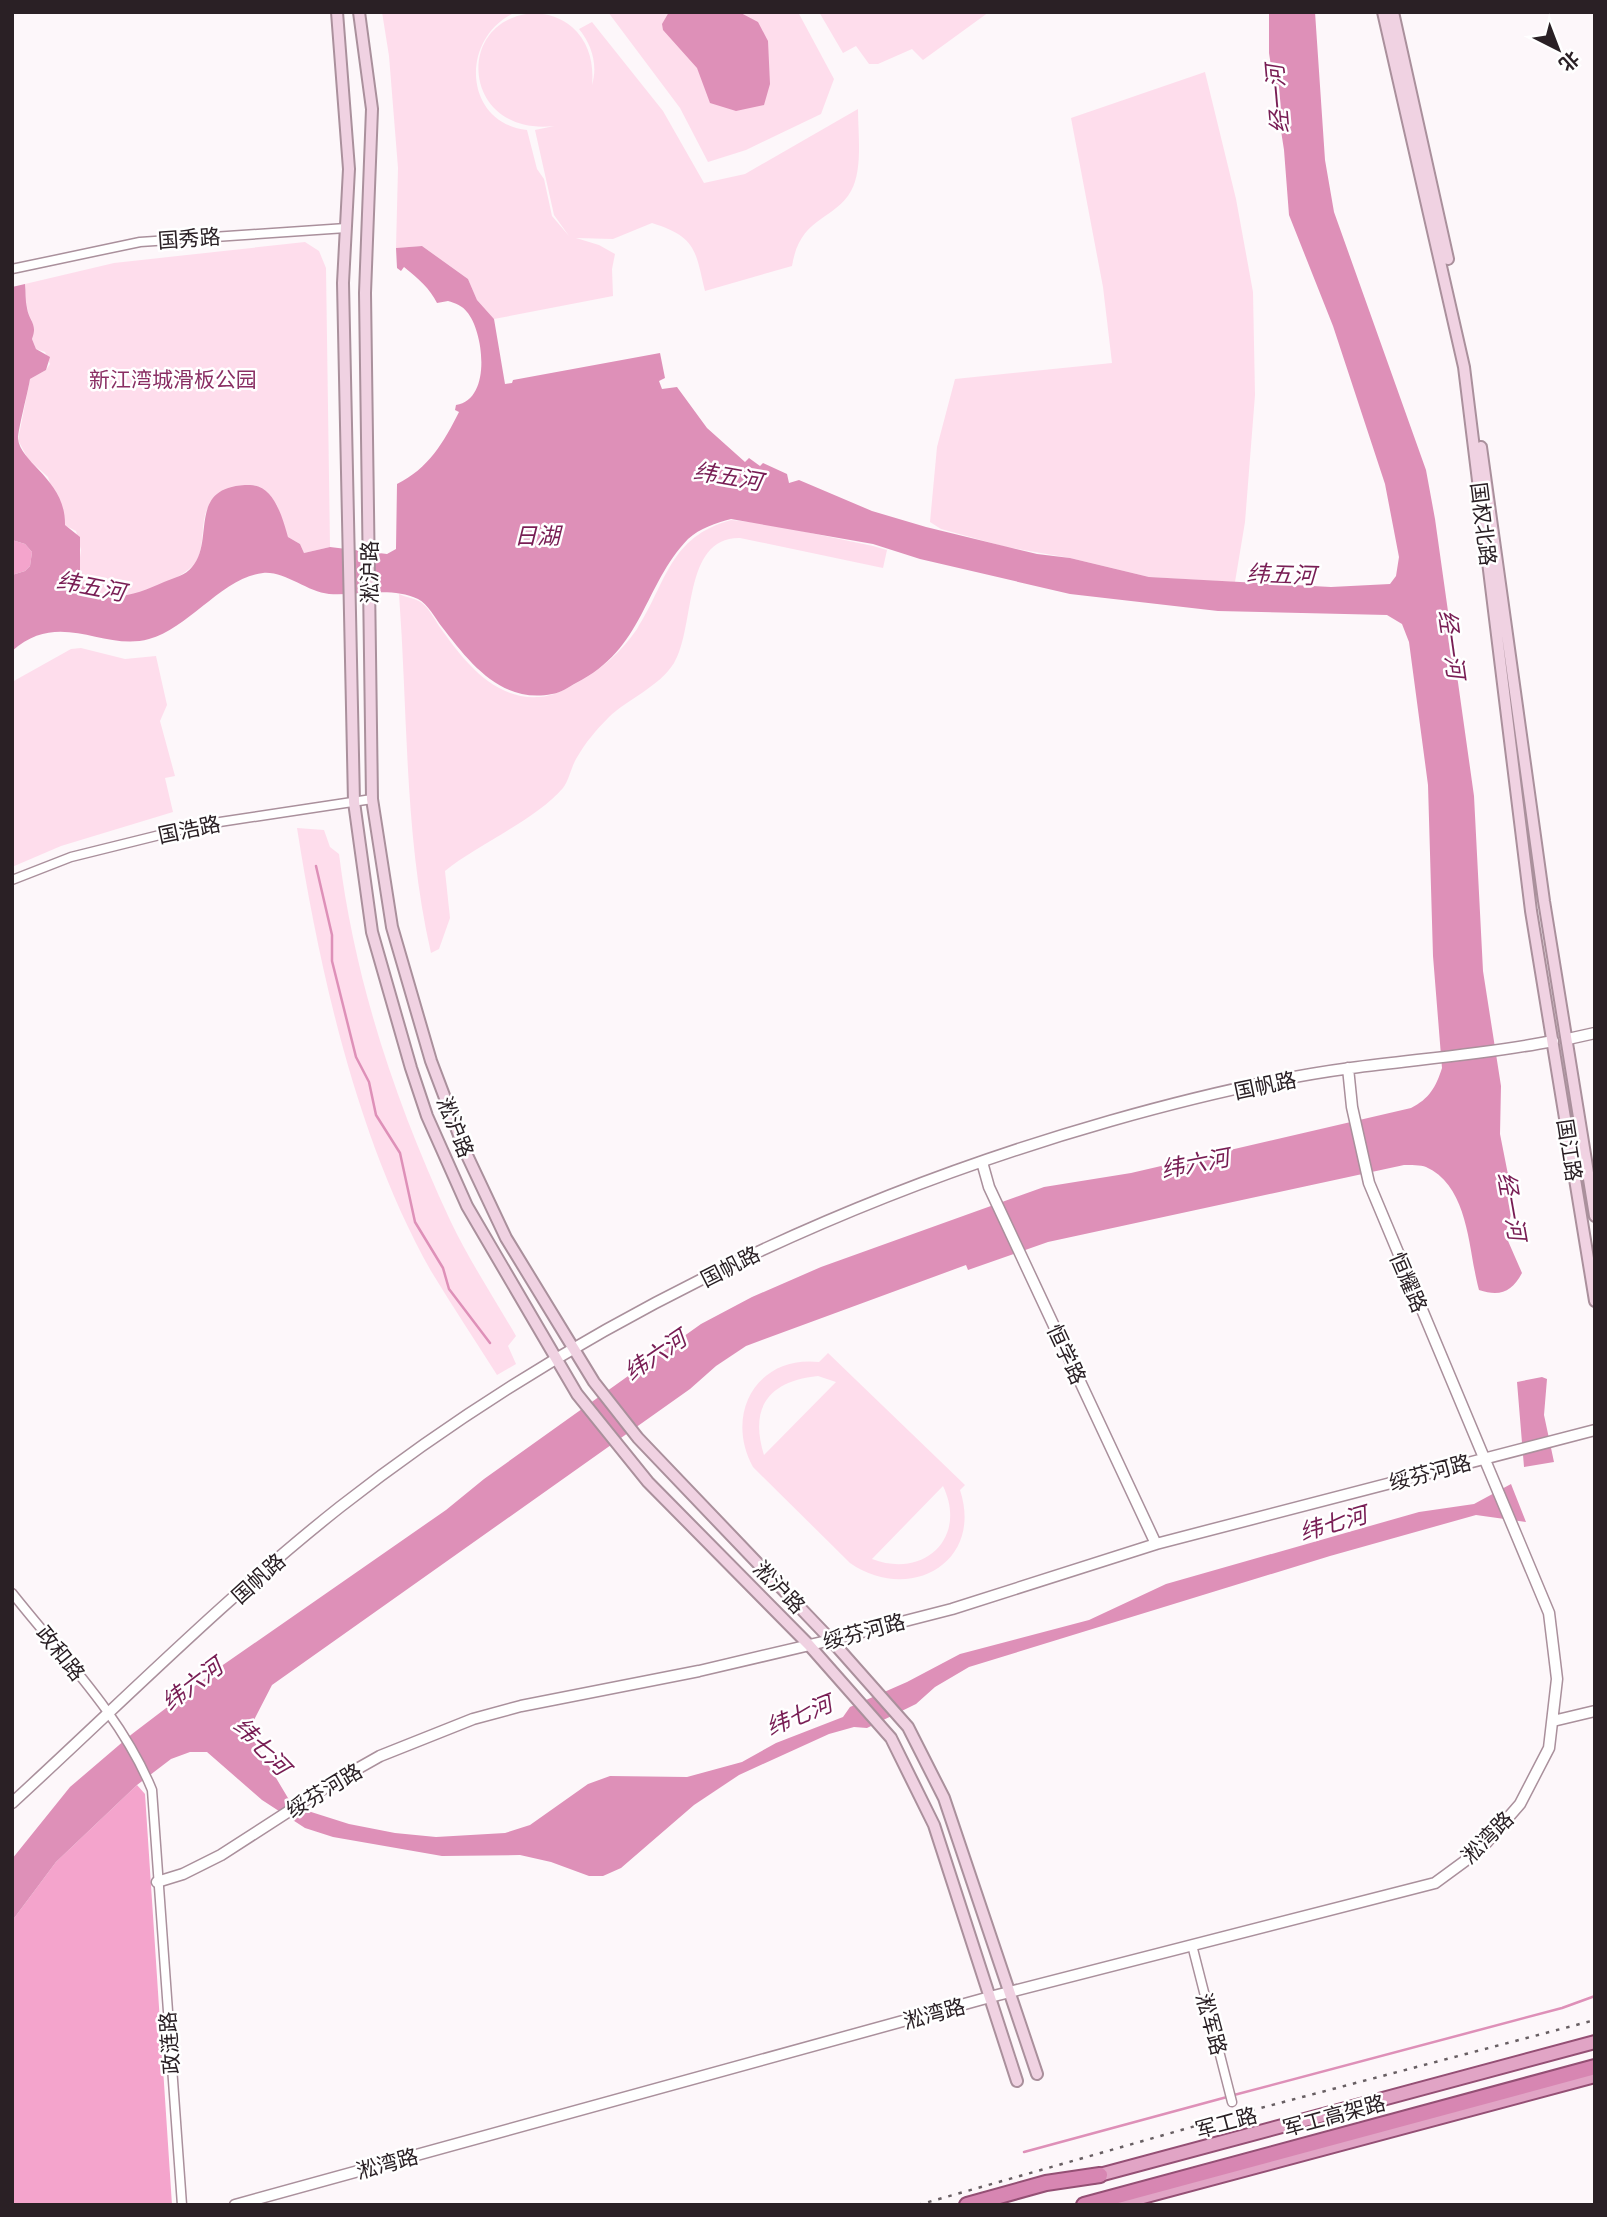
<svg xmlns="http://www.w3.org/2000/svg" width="1607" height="2217" font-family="Quicksand,'Noto Sans SC',sans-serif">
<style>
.green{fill:#feddec;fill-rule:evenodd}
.forest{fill:#f4a4cc}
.water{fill:#de90b8}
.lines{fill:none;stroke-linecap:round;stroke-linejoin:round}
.stream{stroke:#de90b8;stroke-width:2.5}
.minor-casing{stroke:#aa909c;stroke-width:11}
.tertiary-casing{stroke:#aa909c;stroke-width:13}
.secondary-casing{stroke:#aa909c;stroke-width:14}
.primary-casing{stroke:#944f74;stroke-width:16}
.trunk-casing{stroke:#944f74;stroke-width:18}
.minor{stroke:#fff;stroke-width:8}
.tertiary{stroke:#fff;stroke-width:10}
.secondary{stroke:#f0d2e2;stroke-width:10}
.primary{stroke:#e1a4c5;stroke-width:12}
.trunk{stroke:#d786b2;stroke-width:14}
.rail{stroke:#685f63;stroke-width:2.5;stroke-dasharray:3.5 7;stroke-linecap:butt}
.labels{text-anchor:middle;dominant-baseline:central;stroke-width:5;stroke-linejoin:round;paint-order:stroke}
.street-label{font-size:21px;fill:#2a2025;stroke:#fff}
.park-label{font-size:21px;fill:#8a2f64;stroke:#fff}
.water-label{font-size:23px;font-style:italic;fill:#781d54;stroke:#fff}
</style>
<rect width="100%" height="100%" fill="#fdf7fa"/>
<path class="green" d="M382,12H516C459,37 463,123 527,130L537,169L544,179L552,216L569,236L554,215L535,130L554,126C464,136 454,26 526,14C543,12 559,16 572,27C589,42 594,63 592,85C598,65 592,45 579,29L592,22L663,111L704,183L745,174L858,109C858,134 863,169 851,191C834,221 800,216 792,266L705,291C695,249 696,237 652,223L613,239L576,238L599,245L615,254L612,269L613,296L494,319L477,300L468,279L422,246L396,248L398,168L389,56Z
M608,12H798L834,79L821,114L746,150L708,162L680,108Z
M819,12H989L923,60L912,49L878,64H869L856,46L843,53Z
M1205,72L1236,199L1253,292L1255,395L1245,522L1235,582L1149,577L1070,558L1006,547L941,529L930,522L937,447L955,379L1112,363L1103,287L1071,118Z
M305,242L319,251L326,268L330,547L304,553L300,544L288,537L277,505L255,485C240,488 221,487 211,502C199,518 206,542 197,560C190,576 133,600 115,598C105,596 94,589 84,586L78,572L81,550L76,531L64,525L48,477L28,459L18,440L30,379L46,370L50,364L45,352L36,349L32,339C38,324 29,321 27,307C25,300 26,292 25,284L114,263Z
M731,520L768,524L873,546L887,550L883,568L740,538C682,537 696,627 674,663C659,687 629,698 609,717C596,730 585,743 576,759C571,768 569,780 563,788C537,819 477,845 445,871L450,918L439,949L431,953C404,835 408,714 399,594C405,597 413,598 419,601C427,605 434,618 439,626C462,658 492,700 539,697C554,696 564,690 578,682C602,669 622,651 637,629C667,582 669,537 731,520Z
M81,648L125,659L156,656L167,705L160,721L175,776L165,778L173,812L61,846L12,867V682L71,649Z
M297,828L324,830L330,847L339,854C355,982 396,1104 450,1220C469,1260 494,1298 516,1336L508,1346L516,1364L497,1375C475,1340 452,1306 431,1271C358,1142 320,974 297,828Z
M828,1353L965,1485L960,1490C984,1563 909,1604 850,1563L753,1467C724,1414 757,1355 819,1362ZM818,1376L836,1382L764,1455C749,1407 769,1381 818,1376ZM943,1486C968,1538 924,1579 872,1559Z"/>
<path class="forest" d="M12,540L25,544L32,552L30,566L25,571L12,575Z
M137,1785L145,1794L172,2205H12V1921L56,1862Z"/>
<path class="water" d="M669,12H739L758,22L768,41L770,84L764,105L736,111L710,103L697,68L663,30L662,24Z
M1269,12H1315L1325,160L1334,212L1426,470L1435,519L1474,796L1483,971L1501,1086L1500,1134L1514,1205L1505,1234L1522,1273C1512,1292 1500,1297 1479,1290C1468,1251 1470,1187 1426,1167C1421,1165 1410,1165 1404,1165L1048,1242L968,1270L966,1265L746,1346L716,1366L690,1389L272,1685L255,1718L254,1741L288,1798L308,1811L349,1824L395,1833L436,1837L505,1833L530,1825L588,1784L610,1776L687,1777L742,1762L776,1743L843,1717L850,1707L907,1682L960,1654L1089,1620L1166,1584L1419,1512L1474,1504L1511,1484L1526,1522L1476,1515L1330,1556L969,1667L935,1687L916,1704L867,1728L854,1727L829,1734L739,1775L694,1805L621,1868L603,1876H589L551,1862L520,1855L442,1856L333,1837L305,1828L262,1800L207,1752H190L171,1759L137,1785L56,1862L12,1921V1859L70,1787L132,1734L220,1667L446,1510L484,1479L701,1324L752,1297L821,1267L1044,1187L1131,1173L1411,1108C1429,1099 1436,1087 1442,1068L1433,956L1428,785L1409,642L1402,624L1387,615L1218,611L1070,594L920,559L873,544L731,519C716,523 700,528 688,539C643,586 644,649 576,683C569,687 560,693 552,694C501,704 469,662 442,627C435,618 428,604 418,599C391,586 358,596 329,594C307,592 285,571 263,573C223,577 189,628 149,639C103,652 60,608 12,651V575L25,571L30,566L32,552L25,544L12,540V287L25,284C26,292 25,300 27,308C29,321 38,324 32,339L36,349L50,357L46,370L30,379C28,392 18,429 18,439C21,464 66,480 65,525L80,537V580C102,608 138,594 164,582C174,578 186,575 192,567C216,540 185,485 250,485C274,485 283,519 288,537L300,544L304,553L330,547L387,554L396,549L397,484C428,469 444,442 459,412L455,410L456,405C493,399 483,330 467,312C463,306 455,303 448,301L437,303C430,289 419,279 404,267L401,271L397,268L396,248L422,246L468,279L477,300L494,319L505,384L512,383L513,380L660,353L665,378L659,381L662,389L677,387L707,428L745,462L749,458L760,466L763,463L787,474L789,483L799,480L872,511L926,527L1037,554L1070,558L1149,577L1331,587L1390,584L1396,576L1399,557L1385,484L1333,326L1289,215L1284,150L1269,53Z
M1542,1377L1547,1379L1544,1415L1554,1462L1524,1467L1517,1382Z"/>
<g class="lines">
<path class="stream" d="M316,866L332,935V961L356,1057L369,1082L376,1115L400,1153L415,1222L443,1268L449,1289L490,1343
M1234,2095L1562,2008L1595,1996
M1024,2152L1227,2097"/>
<g class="minor-casing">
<path id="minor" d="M12,269L140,242L346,228
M12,880L71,857L200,825L372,799
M12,1593C61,1655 122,1716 152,1790L182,2205
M1192,1945L1232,2102"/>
</g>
<g class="tertiary-casing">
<path id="tertiary" d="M1568,1039L1595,1033
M982,1162L989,1187L1156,1544
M1553,1721L1595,1711
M12,1803C120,1704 225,1598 340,1507C567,1329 833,1200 1110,1121C1184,1100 1275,1078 1351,1068C1419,1059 1486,1054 1553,1041
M157,1882L183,1874L221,1855L334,1782L380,1756L473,1719L521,1706L699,1671L831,1640L952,1609L1156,1544L1595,1430
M235,2205L990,1997L1435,1883L1480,1850L1520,1804L1549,1748L1557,1679L1549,1613L1369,1183L1352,1107L1348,1068"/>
</g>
<g class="secondary-casing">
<path id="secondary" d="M337,12L349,169L343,283L354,802L372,932L411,1068L427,1116L467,1206L577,1394L648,1482L809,1645L891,1738L934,1825L1017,2081
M359,12L372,109L365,293L372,799L392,927L431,1061L465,1151L506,1238L594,1382L638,1438L831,1640L908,1727L944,1798L1037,2074
M1383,12L1464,367L1531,911L1595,1301
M1393,12L1448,259
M1481,447L1544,901L1595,1216"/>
</g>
<g class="primary-casing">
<path id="primary" d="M1092,2177L1595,2042
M1113,2205L1595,2076"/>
</g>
<g class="trunk-casing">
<path id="trunk" d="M967,2205L1046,2183L1100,2175
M1084,2205L1595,2067"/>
</g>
<use href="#minor" class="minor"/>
<use href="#tertiary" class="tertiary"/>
<use href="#secondary" class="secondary"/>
<use href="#primary" class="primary"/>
<use href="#trunk" class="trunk"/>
<path class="rail" d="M918,2205L1234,2115L1595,2020"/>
</g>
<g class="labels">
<g class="street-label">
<text transform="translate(189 238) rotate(-4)">国秀路</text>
<text transform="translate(1484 524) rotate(83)">国权北路</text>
<text transform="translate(369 572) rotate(-90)">淞沪路</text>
<text transform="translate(189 829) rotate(-12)">国浩路</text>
<text transform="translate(1265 1085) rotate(-12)">国帆路</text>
<text transform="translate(456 1127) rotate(68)">淞沪路</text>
<text transform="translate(1570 1150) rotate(81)">国江路</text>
<text transform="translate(730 1266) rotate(-27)">国帆路</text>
<text transform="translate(1409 1282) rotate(67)">恒耀路</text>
<text transform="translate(1067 1354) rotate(65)">恒学路</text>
<text transform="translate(1430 1472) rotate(-15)">绥芬河路</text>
<text transform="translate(258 1578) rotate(-42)">国帆路</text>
<text transform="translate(780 1587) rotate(46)">淞沪路</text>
<text transform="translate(864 1631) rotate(-15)">绥芬河路</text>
<text transform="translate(61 1653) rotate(51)">政和路</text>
<text transform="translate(324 1790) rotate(-31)">绥芬河路</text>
<text transform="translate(1487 1837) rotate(-45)">淞湾路</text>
<text transform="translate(934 2013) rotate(-15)">淞湾路</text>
<text transform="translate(1212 2024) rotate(75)">淞军路</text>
<text transform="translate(169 2043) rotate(-94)">政涟路</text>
<text transform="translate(1334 2115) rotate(-15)">军工高架路</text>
<text transform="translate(1226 2122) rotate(-15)">军工路</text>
<text transform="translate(387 2163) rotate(-15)">淞湾路</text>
</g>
<g class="park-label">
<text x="173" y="379">新江湾城滑板公园</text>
</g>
<g class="water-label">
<text transform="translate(1277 99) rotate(-95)">经一河</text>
<text transform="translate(728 476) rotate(10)">纬五河</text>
<text x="537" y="535">日湖</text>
<text transform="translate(1281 574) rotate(2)">纬五河</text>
<text transform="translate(91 586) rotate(11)">纬五河</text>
<text transform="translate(1452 644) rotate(82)">经一河</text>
<text transform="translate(1195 1163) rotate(-11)">纬六河</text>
<text transform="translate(1512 1206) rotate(80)">经一河</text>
<text transform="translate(655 1355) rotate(-34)">纬六河</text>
<text transform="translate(1333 1523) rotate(-16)">纬七河</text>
<text transform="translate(192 1684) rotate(-37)">纬六河</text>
<text transform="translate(799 1715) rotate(-22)">纬七河</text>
<text transform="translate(262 1746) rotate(46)">纬七河</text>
</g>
</g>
<rect width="1607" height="2217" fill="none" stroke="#2a2025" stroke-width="28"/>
<g transform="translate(1558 49) rotate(138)" stroke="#ffffff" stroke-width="5" paint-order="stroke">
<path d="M0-5L12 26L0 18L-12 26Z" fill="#2a2025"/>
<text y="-10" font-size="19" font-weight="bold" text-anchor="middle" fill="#2a2025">北</text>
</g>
</svg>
